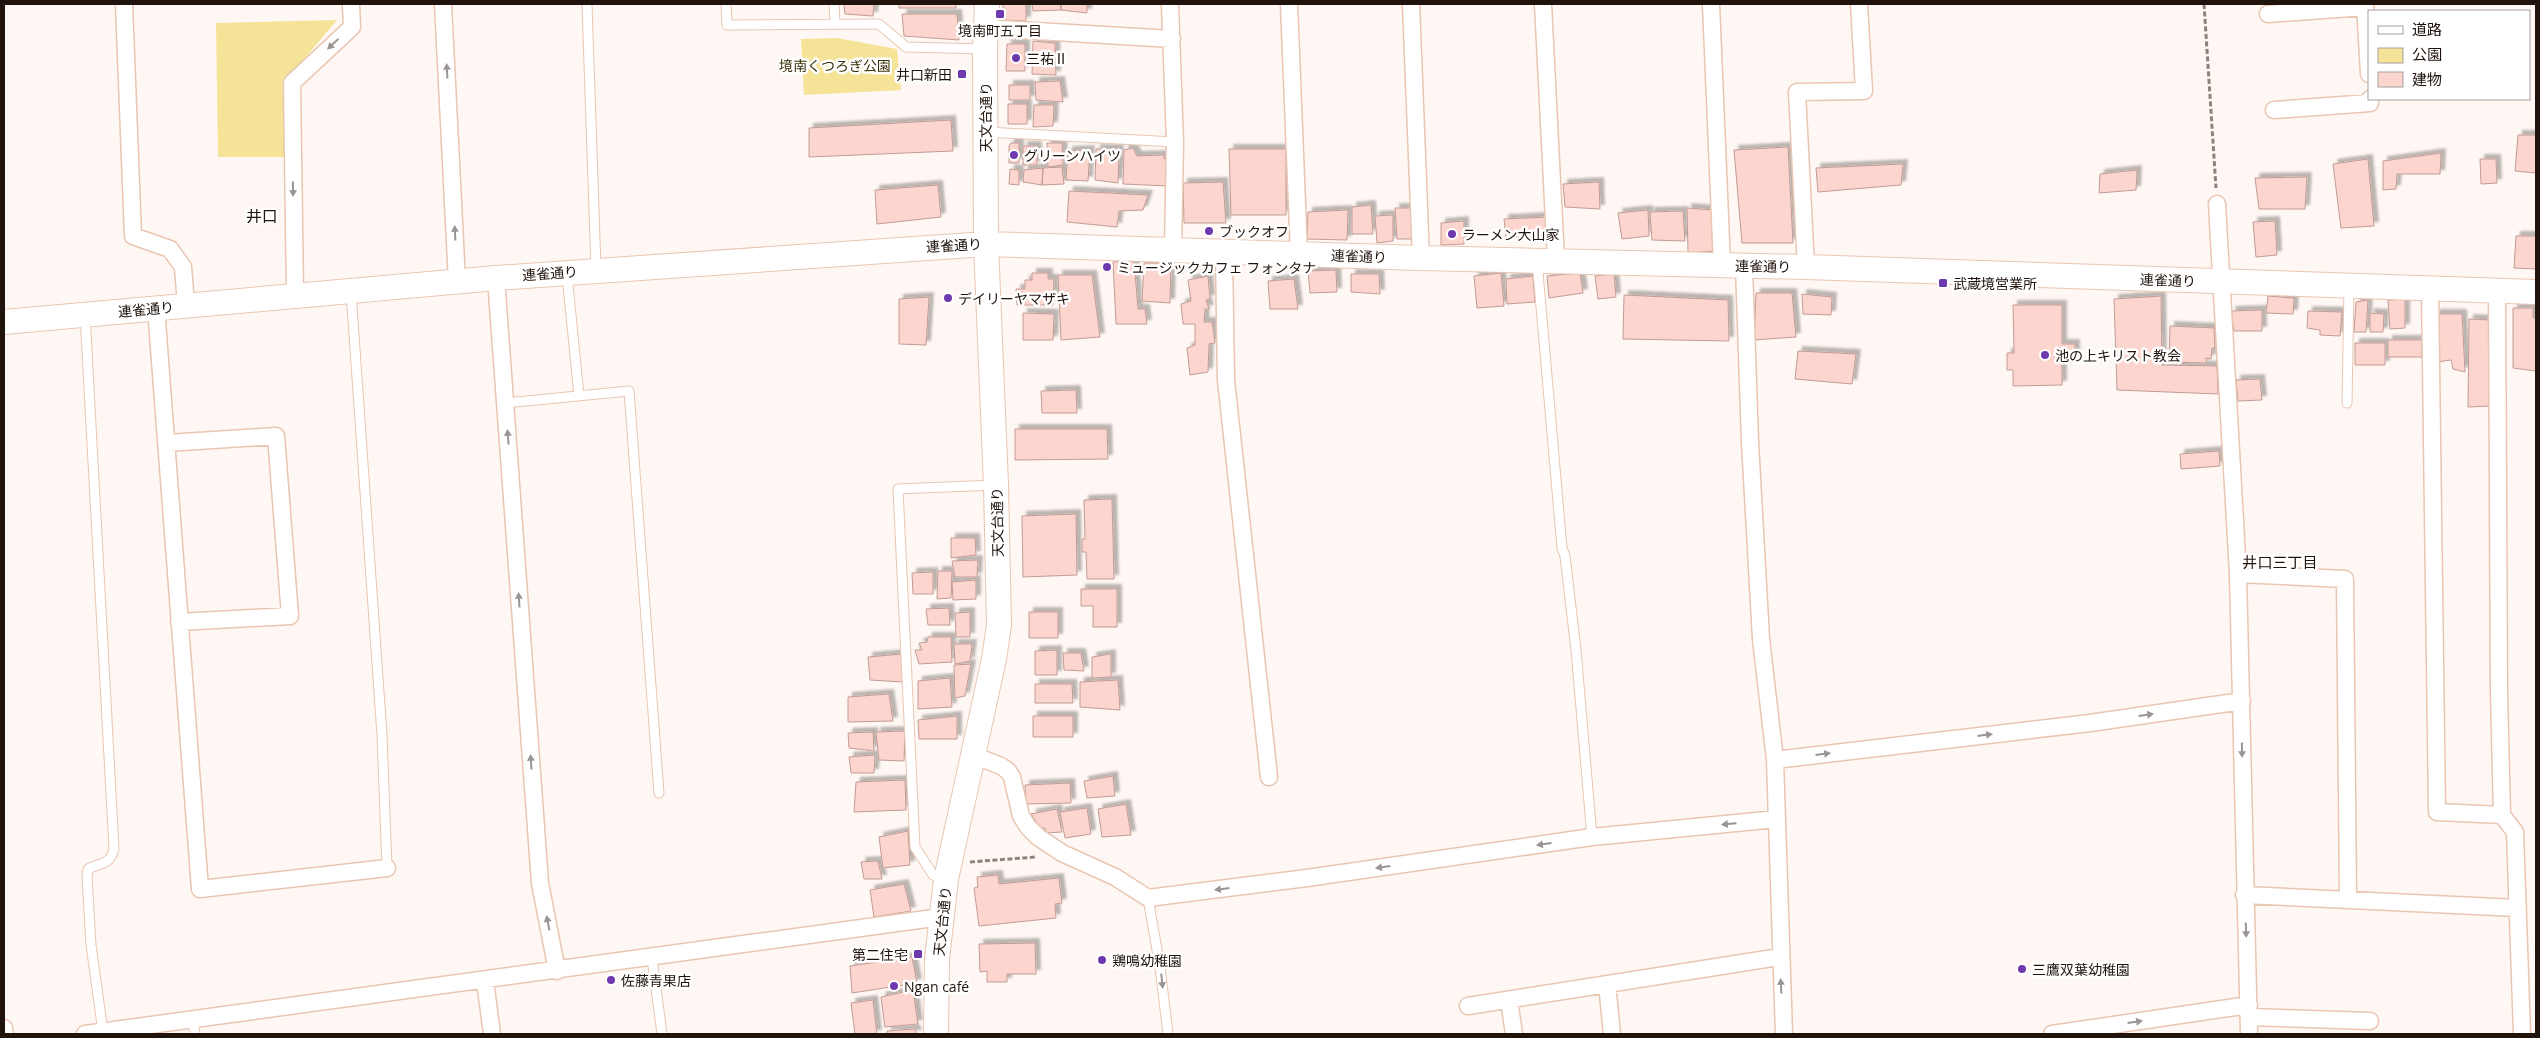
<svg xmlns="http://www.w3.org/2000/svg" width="2540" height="1038" font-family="'Open Sans','Noto Sans JP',sans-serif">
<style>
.green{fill:#f5e398}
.building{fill:#fbd5ce;stroke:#c29b94;filter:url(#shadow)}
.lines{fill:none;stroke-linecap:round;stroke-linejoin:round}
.lane-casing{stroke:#e9c6b2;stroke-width:11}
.street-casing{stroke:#e9c6b2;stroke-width:19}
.secondary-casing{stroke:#e9c6b2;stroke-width:26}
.path{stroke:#8c827c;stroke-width:3;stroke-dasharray:5 2.5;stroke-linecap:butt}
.lane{stroke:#fff;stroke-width:9}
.street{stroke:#fff;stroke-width:16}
.secondary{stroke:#fff;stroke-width:24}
.oneway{fill:#9a9592}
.poi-dot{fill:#6e39af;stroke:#fff;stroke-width:2}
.labels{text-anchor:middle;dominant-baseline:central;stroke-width:5;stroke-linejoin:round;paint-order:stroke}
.poi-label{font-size:14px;fill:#1f130c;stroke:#fff;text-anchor:start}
.park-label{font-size:14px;fill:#3b320b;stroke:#fff}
.street-label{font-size:14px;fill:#1f130c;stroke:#fff}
.neighbourhood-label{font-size:15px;fill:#1f130c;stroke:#fff}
.quarter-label{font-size:16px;fill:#1f130c;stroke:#fff}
</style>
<defs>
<filter id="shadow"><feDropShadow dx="4.5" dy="-4.5" stdDeviation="1" flood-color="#0004"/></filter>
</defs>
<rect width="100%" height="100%" fill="#fff7f3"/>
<path class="green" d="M337,20L284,83L286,157H218L216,23Z
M837,38L897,49L901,90L804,95L801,39Z"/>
<path class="building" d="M844,4H874L873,16L845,14Z
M899,4H956V8H899Z
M1003,4H1026V21L1003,20Z
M1032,4H1060L1061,10L1033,11Z
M1061,4H1087V13L1061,10Z
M902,14H957L959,40L904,36Z
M1033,41L1055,43L1056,75L1032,74Z
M1007,44H1025V71H1006Z
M1060,81L1063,102L1036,100L1035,82Z
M1009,85H1030V100H1009Z
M1008,104H1027V124H1008Z
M1034,105H1054L1053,126L1033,127Z
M951,120L953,151L809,157V128Z
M2518,135H2536V173L2515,171Z
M1011,143H1019V163H1009V146Z
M1047,143H1062L1063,165L1048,167Z
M1023,146H1037V165H1023Z
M1788,147L1793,243H1742L1734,150Z
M1133,148L1137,156L1164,155V159L1167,158L1168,186L1123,184L1124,150Z
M1096,149H1119L1118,183L1095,180Z
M1229,149H1286V215H1231Z
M1090,150L1088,181L1066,180L1068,151Z
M2441,153L2440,174H2397L2396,189L2383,190V161Z
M2368,159L2374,226L2341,228L2333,164Z
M2480,159H2496L2497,183L2481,184Z
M1903,164L1901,185L1818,192L1816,168Z
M1062,167L1064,184L1042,185L1043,168Z
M1043,168L1042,185L1023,182L1024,170Z
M1010,169L1019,170V185L1009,184Z
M2137,170L2136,190L2099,193L2100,174Z
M2307,177L2305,209H2259L2255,178Z
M1223,182L1226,223H1184L1183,183Z
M1599,182L1600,209L1565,207L1563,184Z
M938,185L941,217L877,224L875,190Z
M1069,191L1148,195L1143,210L1119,211L1117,227L1067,222Z
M1371,205L1373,234H1352V207Z
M1395,208H1415L1417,239H1397Z
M1687,208L1713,210L1716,251L1688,253Z
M1348,210L1347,240L1307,239L1308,212Z
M1648,210L1649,236L1622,239L1618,213Z
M1683,211L1685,241L1652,240L1650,212Z
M1393,215V241L1377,243L1375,216Z
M1549,217V237H1506L1504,219Z
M1464,221V244L1441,245V223Z
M2275,221L2277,255L2256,257L2253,222Z
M2516,236H2536V269L2514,268Z
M1134,261L1138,309H1145L1147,324H1116L1113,262Z
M1144,263H1171L1170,303L1142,301Z
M1336,270L1337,292L1310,293L1308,271Z
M1032,273H1048V279H1054L1053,305H1017L1016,289H1025V280H1032Z
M1501,273L1504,306L1477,308L1474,276Z
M1580,273L1583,293L1549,298L1547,276Z
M1351,274H1379L1380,294L1351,292Z
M1614,274L1616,297L1598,299L1595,276Z
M1058,275H1092L1100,337L1061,340Z
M1208,276L1210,299L1206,300L1209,309H1205L1204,322H1212L1215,343L1209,344L1208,372L1190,375L1187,348L1195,345V324H1183L1181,304L1191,301L1188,280Z
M1533,276L1535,302L1507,304L1506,279Z
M1294,279L1298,309H1270L1268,281Z
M1756,293H1792L1796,337L1754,340Z
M1802,294L1832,297L1831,315L1803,314Z
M1624,295L1728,300L1729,341L1623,339Z
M2161,296L2162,365L2217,366L2218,394L2117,390L2114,299Z
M2268,296L2294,298L2293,314L2266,313Z
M929,297L926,345L899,344V299Z
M2405,299V328L2390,329L2388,300Z
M2368,300L2366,332H2354L2356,302Z
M2013,305H2062V344H2075V362H2062V385L2013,386V370H2007V353H2014Z
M2513,308H2533V318H2536V371L2513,368Z
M2262,310V331H2234L2231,311Z
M2308,311L2342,312L2340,336L2320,335V330L2307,328Z
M1023,313L1054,314L1053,340H1023Z
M2370,313L2384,314L2383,332H2370Z
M2435,314H2462L2465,372L2453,369L2451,360L2437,362Z
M2469,319L2489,320L2492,406L2468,407Z
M2170,326L2214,328L2215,348H2212L2211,359L2206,358V363L2169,362Z
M2388,340H2422V357H2388Z
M2355,343H2385V365H2355Z
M1798,351L1856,354L1852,384L1795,379Z
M2260,379L2262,400L2238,401L2236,380Z
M1076,390L1077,413H1042L1041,391Z
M1015,429H1107L1108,459L1015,460Z
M2219,451L2220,466L2181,469L2180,454Z
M1112,499L1114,579H1087L1086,552H1082V539H1085L1084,500Z
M1076,514L1077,575L1023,577L1022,516Z
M951,538H975L976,555L951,558Z
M978,560L977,577H955L952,561Z
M938,571H952L951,598L937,599Z
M933,572V594H913L912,573Z
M976,580V599L953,600L952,582Z
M1081,589H1117V627H1093V606H1081Z
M949,608L950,625H928L926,609Z
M970,612V637H956L955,613Z
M1029,612H1058V638H1029Z
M928,637H951L952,662L919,664L915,650H922L919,643L927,642Z
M954,644H972L970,661L955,664Z
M1057,650V675H1035V651Z
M1063,653H1081L1084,671L1064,670Z
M902,654L903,682L870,680L868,657Z
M1111,654V677L1092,678V657Z
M971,664L965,696L955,698L954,665Z
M950,678L952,707L918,709V681Z
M1118,680L1120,710L1080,707V682Z
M1035,684H1072L1073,703H1035Z
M889,694L893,721L848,722V697Z
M957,716V739H919L918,720Z
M1033,716H1073V737H1033Z
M905,731L904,761L879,760L876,732Z
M873,732L874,751L849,748L848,733Z
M875,755L874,773H851L849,757Z
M1113,776L1115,796L1087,798L1084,781Z
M905,780L906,810L854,812L856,782Z
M1070,783L1071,803L1026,804L1025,785Z
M1126,804L1131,835L1102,837L1098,809Z
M1087,808L1091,834L1065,838L1060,812Z
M1057,809L1062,832L1046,833L1045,828H1040L1031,814Z
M908,831L910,865L883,868L879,837Z
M878,861L882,879H864L861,862Z
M998,875L999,884L1059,878L1062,903L1055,904L1056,918L979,926L974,888L978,887L977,877Z
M904,884L911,911L874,917L870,890Z
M1035,943L1036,974H1007V982H987V971L980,972L979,944Z
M912,957L917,983L852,993L850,966Z
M913,990L918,1024L885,1027L881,997Z
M873,1000L877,1034H855L851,1003Z
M915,1029L917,1034H887V1031Z"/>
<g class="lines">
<g class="lane-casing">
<path id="lane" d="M587,4L596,269
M726,4L727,25L879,24L906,47L985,49
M834,4L835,24
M986,132L1175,142
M1537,261L1562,548L1565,556L1576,650L1592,837
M567,275L579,396
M351,292L382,735L387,868
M85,314L114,849C110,865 102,862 88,869L87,877L91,945L103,1032
M505,403L629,391L659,793
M2347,403L2349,287
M946,879L933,875L915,847L898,489L995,485
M1148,898L1160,967L1168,1034
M652,958L662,1034
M193,1020L195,1034"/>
</g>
<g class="street-casing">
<path id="street" d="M124,4L133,236L170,249L183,267L186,305
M443,4L457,282
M1170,4L1175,142L1173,250
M1289,4L1299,254
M1411,4L1421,258
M1543,4L1556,261
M1711,4L1722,265
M2365,4L2369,74
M2268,14L2365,7
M986,28L1172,39
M2274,110L2370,103V99
M2217,204L2238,574L2249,1034
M1224,252L1226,380L1269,777
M1744,266L1750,442L1761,639L1775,760L1784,1034
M1806,267L1797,92L1864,91L1859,4
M496,278L540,883L557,971
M2430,289L2437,812L2502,815
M2497,291L2499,693L2502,815L2515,832L2522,1034
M295,294L292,83L352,27L351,4
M156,308L200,889L387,868
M167,443L276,436L290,616L179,622
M2238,574L2345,579L2348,899
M973,755L1001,766L1008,771L1012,777L1021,816L1028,827L1038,837L1062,853L1115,877L1148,898L1307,878L1592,837L1777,819
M1775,760L2090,723L2242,701
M2244,895L2517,908
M485,981L492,1034
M1607,984L1612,1034
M1509,1000L1514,1034
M1468,1006L1780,957
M2249,1017L2370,1021
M4,1028L5,1034
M85,1034L941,917
M2052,1034L2249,1005"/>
</g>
<g class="secondary-casing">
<path id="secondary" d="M4,322L496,278L986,244L1421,258L1806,267L2536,292
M936,1034L937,959L946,879L994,659L999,625L996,485L986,244L985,49L987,4"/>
</g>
<path class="path" d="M2204,4L2216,188
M970,862L1036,857"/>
<use href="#lane" class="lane"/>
<use href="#street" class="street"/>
<use href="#secondary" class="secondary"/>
</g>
<defs><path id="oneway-solid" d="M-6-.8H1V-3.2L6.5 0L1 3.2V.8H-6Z" transform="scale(1.25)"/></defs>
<g class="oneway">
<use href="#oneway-solid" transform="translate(333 44) rotate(137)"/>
<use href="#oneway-solid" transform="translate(447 71) rotate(-93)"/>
<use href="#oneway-solid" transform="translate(293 189) rotate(89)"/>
<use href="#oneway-solid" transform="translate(455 233) rotate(-93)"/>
<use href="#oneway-solid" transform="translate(508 437) rotate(-94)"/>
<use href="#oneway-solid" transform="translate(519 600) rotate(-94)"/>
<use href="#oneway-solid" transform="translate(2146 715) rotate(-8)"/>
<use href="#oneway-solid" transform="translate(1985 735) rotate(-7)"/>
<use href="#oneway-solid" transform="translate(2242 750) rotate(89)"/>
<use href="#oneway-solid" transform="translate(1823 754) rotate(-7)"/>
<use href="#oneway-solid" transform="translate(531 762) rotate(-94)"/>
<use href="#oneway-solid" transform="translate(1729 824) rotate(175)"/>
<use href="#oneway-solid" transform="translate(1544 844) rotate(172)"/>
<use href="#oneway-solid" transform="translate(1383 867) rotate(172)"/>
<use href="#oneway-solid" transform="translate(1222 889) rotate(173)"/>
<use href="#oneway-solid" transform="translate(548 923) rotate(-101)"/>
<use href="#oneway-solid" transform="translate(2246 930) rotate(88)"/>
<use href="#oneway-solid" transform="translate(1162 981) rotate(84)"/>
<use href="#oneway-solid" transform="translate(1781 986) rotate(-93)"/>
<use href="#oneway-solid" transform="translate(2135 1022) rotate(-8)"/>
</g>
<g class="poi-dot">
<rect x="995" y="9" width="10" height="10" rx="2.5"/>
<circle cx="1016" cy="58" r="5"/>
<rect x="957" y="69" width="10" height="10" rx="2.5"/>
<circle cx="1014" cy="155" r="5"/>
<circle cx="1209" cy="231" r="5"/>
<circle cx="1452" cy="234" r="5"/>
<circle cx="1107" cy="267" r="5"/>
<rect x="1938" y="278" width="10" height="10" rx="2.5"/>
<circle cx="948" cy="298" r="5"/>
<circle cx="2045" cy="355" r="5"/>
<rect x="913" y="949" width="10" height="10" rx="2.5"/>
<circle cx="1102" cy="960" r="5"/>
<circle cx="2022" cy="969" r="5"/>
<circle cx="611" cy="980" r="5"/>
<circle cx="894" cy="986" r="5"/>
</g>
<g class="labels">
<g class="poi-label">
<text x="1000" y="30" text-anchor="middle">境南町五丁目</text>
<text x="1026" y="58">三祐Ⅱ</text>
<text x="952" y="74" text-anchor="end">井口新田</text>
<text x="1024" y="155">グリーンハイツ</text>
<text x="1219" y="231">ブックオフ</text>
<text x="1462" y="234">ラーメン大山家</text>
<text x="1117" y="267">ミュージックカフェ フォンタナ</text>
<text x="1953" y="283">武蔵境営業所</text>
<text x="958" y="298">デイリーヤマザキ</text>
<text x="2055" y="355">池の上キリスト教会</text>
<text x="908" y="954" text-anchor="end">第二住宅</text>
<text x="1112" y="960">鶏鳴幼稚園</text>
<text x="2032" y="969">三鷹双葉幼稚園</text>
<text x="621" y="980">佐藤青果店</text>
<text x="904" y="986">Ngan café</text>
</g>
<g class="park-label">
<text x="835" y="65">境南くつろぎ公園</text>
</g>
<g class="street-label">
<text transform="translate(985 117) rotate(-90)">天文台通り</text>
<text transform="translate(954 245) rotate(-3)">連雀通り</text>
<text transform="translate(1359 256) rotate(2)">連雀通り</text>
<text transform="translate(1763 266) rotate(1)">連雀通り</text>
<text transform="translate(550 273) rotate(-4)">連雀通り</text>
<text transform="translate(2168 280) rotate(2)">連雀通り</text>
<text transform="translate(146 309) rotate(-5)">連雀通り</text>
<text transform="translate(997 522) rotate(-91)">天文台通り</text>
<text transform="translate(942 921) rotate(-84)">天文台通り</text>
</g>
<g class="neighbourhood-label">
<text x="2280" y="562">井口三丁目</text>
</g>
<g class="quarter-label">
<text x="262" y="216">井口</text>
</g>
</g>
<rect width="2540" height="1038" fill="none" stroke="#1f130c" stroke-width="10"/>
<rect x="2368" y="10" width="162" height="90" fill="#ffffff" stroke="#a5a19e"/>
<rect x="2378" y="26" width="25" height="8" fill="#ffffff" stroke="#a5a19e"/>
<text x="2412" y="35" font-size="15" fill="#1f130c">道路</text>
<rect x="2378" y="48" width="25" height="15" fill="#f5e398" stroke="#a5a19e"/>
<text x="2412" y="60" font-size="15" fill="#1f130c">公園</text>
<rect x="2378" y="72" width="25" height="15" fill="#fbd5ce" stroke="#a5a19e"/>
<text x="2412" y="85" font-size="15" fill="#1f130c">建物</text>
</svg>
